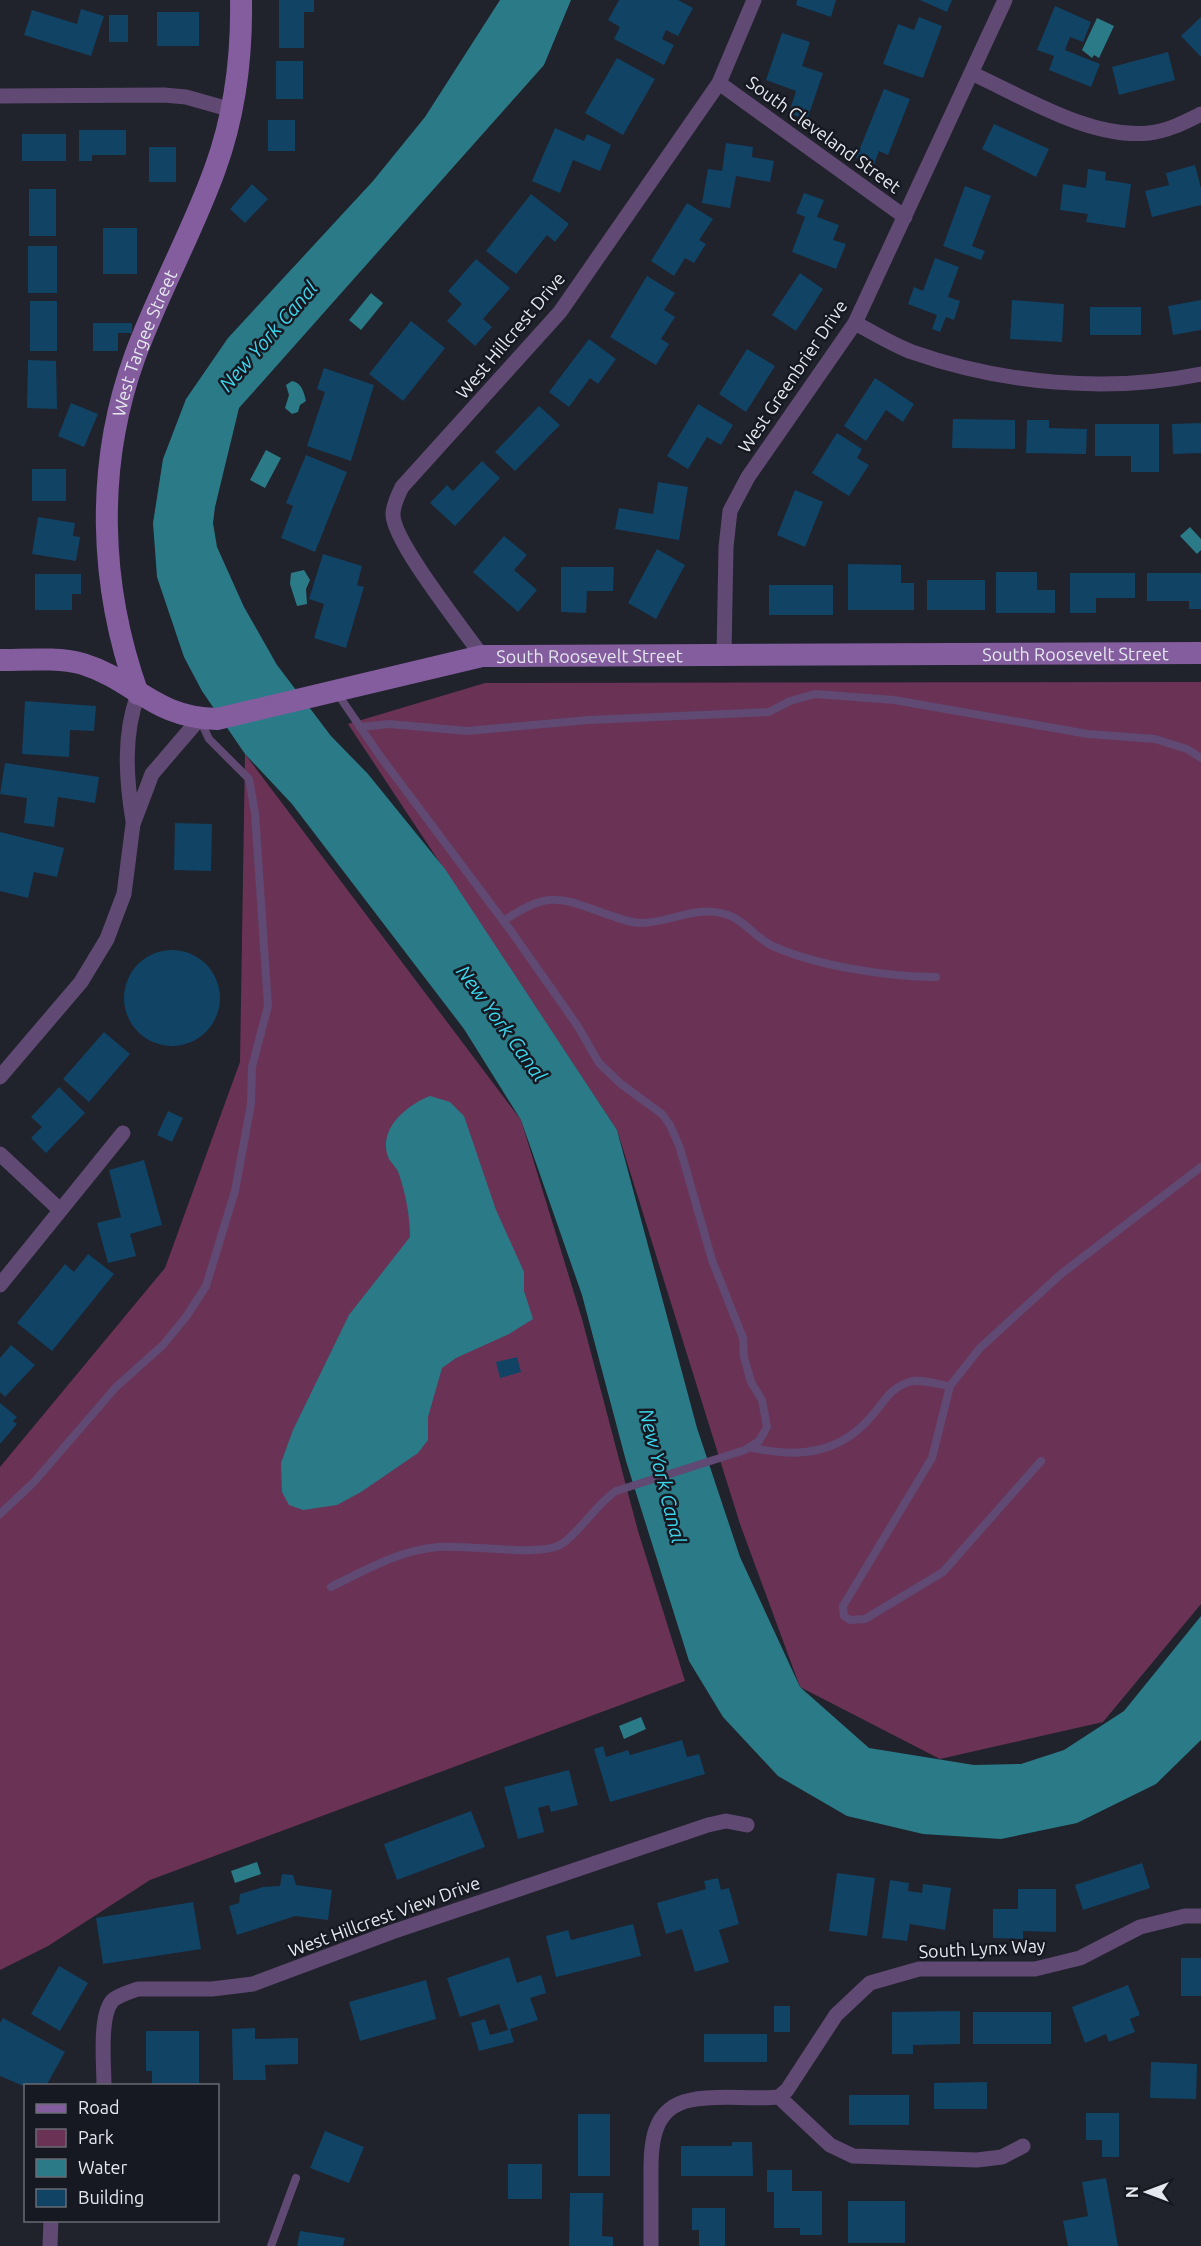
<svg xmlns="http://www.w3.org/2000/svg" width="1201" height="2246" font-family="Ubuntu,sans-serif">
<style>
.green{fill:#6a3356}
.water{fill:#2a7b87}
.building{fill:#114365}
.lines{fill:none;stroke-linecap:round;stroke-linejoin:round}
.lane{stroke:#604972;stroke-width:8}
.street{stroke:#604972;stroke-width:15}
.secondary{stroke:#835d9e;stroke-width:22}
.labels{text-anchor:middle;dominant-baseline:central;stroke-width:5;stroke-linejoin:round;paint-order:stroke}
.street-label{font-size:18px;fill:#e5e7ee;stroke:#171922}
.water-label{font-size:20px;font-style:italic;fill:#3bd7ee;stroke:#171922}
</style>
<rect width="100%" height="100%" fill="#20222c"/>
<path class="green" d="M1201,682V1604L1103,1722L940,1759L800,1687L740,1524L617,1130L348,724L485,683Z
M245,754L521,1120L582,1319L638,1531L685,1681L150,1880L48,1946L0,1970V1467L165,1268L240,1062Z"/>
<path class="water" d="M500,0H571L544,65L239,408L215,507L213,523L217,547L244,607L277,665L331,736L368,774L445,869L617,1130L697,1428L740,1557L800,1687L869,1748L974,1765L1021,1764L1064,1750L1124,1711L1201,1616V1740L1156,1784L1077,1823L1001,1839L923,1834L847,1816L778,1776L723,1717L689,1661L626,1461L582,1295L521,1120L464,1029L292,804L245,754L202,691L184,657L157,577L153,523L163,459L186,399L228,338L373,181L425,117Z
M1097,18L1114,26L1099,58L1094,55L1092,58L1082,50Z
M371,293L383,303L361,330L349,320Z
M292,381C302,383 304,393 306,401L300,405L298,412L292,414L285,408L289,395L286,385Z
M266,450L281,458L265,488L250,480Z
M1190,527L1201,539V550L1197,554L1180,536Z
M304,570L310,580L306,589L307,604L297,606L290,584L291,573Z
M430,1096L450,1102L464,1116L496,1210L524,1272V1291L533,1319L509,1334L456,1358L442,1368L428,1417V1440L418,1453L361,1492L337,1505L303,1510L289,1505L282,1492L281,1463L293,1430L349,1315L410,1237C410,1216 406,1195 399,1174C397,1168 392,1164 389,1159C376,1130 407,1105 430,1096Z
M641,1717L646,1729L624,1739L619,1726Z
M257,1862L261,1874L235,1883L231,1871Z"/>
<path class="building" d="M279,0H314V12H304V48H279Z
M619,0H678L693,8L678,36L666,30L662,39L674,45L664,65L614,39L620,27L608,20Z
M797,0H836L831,17L796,5Z
M920,0H952L947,12Z
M1055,6L1091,22L1083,42L1070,37L1065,50L1100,64L1091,87L1049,70L1054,56L1037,50Z
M81,9L104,16L91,56L24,35L32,10L77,24Z
M157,12H199V46H157Z
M109,15H128V42H109Z
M919,17L942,26L923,78L883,64L898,24L914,30Z
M1201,17V57L1181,36Z
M782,33L810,42L802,66L823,73L807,120L789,113L796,91L766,80Z
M1168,52L1175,80L1119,95L1112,67Z
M617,58L655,79L623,135L585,113Z
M276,61H303V99H276Z
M884,89L910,99L888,155L879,151L874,165L856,158Z
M268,120H295V151H268Z
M994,124L1049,149L1036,177L982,149Z
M555,128L584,141L587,134L611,145L600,171L573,160L560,193L532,181Z
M79,130H126V155H92V161H79Z
M22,134H66V161H22Z
M726,143L753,147L752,157L774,161L770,182L736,176L730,208L702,203L708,169L722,171Z
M149,147H176V182H149Z
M1195,165L1201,188V205L1152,217L1145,191L1169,185L1166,173Z
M1088,169L1106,172L1105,180L1131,184L1125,228L1086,222L1088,214L1060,210L1063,184L1086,188Z
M252,184L268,199L245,223L230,209Z
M965,186L991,196L972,246L985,251L981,260L943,246Z
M29,189H56V236H29Z
M804,193L824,200L817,217L839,225L833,240L846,244L836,269L792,252L805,217L796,213Z
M531,194L569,224L555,242L547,235L516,274L486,251Z
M687,203L713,219L699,240L706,244L694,263L685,258L674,276L651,261Z
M103,228H137V274H103Z
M28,246H57V293H28Z
M935,258L959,267L948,297L960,301L954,320L946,317L940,332L932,329L937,315L908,304L914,287L923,291Z
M476,259L510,288L483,319L492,327L475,346L447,321L462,304L448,291Z
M800,273L823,289L796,331L772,315Z
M647,276L675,293L664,310L675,317L661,339L669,344L656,365L610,337Z
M1012,300L1064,304L1062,342L1010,339Z
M1201,300V330L1173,335L1168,306Z
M30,301H57V351H30Z
M1090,307H1141V335H1090Z
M411,321L445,348L403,401L369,374Z
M93,323H132V333H118V351H93Z
M589,339L616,359L598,384L590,378L569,407L549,392Z
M747,349L775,366L746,412L719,394Z
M28,360L56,361L57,409L27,408Z
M324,368L374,385L351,461L307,446L325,392L317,389Z
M875,378L914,404L903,422L886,410L866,441L844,426Z
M71,403L98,414L84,447L58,436Z
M698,404L733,425L721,445L707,437L688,469L667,456Z
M539,406L560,425L515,471L495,452Z
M953,419L1015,420V449L952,448Z
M1027,420H1049V428L1087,429L1086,454L1026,453Z
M1201,423V453L1173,454L1172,424Z
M1095,424H1159V472H1131V456H1095Z
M837,433L862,449L857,458L869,465L849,496L812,473Z
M306,455L347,472L315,552L281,538L293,506L286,503Z
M482,461L500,478L455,526L430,503L447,485L453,491Z
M32,469H66V501H32Z
M658,482L688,487L679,540L615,529L619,508L653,514Z
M795,490L823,502L805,547L777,535Z
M38,517L75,523L73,536L80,537L76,561L32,554Z
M504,536L527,555L514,570L537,590L518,612L473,572Z
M657,549L685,565L656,619L628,603Z
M323,554L362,566L357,585L364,587L346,648L314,638L324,604L309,599Z
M848,564L901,565V583H914V610H848Z
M561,567H614L613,591H587L586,613L561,612Z
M996,572H1037V590H1055V613H996Z
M1070,573H1135V598H1096V613H1070Z
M1147,573H1201V609H1189V601H1147Z
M35,574H81V594H72V610H35Z
M927,580H985V610H927Z
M769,585H833V615H769Z
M25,701L96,706L94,731L70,730L69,757L22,754Z
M5,763L99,777L95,803L58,797L54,827L24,823L27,798L0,794Z
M175,823L212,824L211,871L174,870Z
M0,832L64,848L57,877L34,872L28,898L0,891Z
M124 998a48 48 0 1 1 96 0a48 48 0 1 1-96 0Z
M104,1032L130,1054L89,1102L63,1079Z
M59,1087L85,1113L46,1153L31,1138L42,1127L31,1117Z
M168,1111L183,1118L172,1142L157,1135Z
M144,1160L162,1225L130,1234L136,1256L108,1263L97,1223L121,1217L109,1170Z
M88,1254L114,1274L52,1351L17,1323L65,1264L74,1272Z
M11,1345L35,1365L5,1397L0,1392V1358Z
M517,1357L521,1372L500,1378L496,1362Z
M0,1403L17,1417L13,1421L17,1424L0,1444Z
M682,1740L687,1757L699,1754L705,1774L610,1802L594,1749L603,1746L606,1757L628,1750L630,1755Z
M569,1770L578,1805L551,1812L549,1805L538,1808L544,1832L518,1839L504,1787Z
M471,1811L485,1847L397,1880L384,1844Z
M1142,1863L1150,1888L1083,1910L1075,1885Z
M837,1873L875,1878L867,1936L829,1931Z
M282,1874L293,1875L296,1885L332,1890L328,1920L295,1916L237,1935L229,1906L239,1903L240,1894L263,1887L280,1886Z
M718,1878L721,1890L729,1888L739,1924L719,1930L729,1962L695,1972L682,1929L666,1934L657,1903L706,1889L704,1881Z
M890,1880L909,1883L908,1891L922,1893L923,1884L951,1888L945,1930L910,1924L907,1941L882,1938Z
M1018,1889H1056V1932L1023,1931V1939L993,1938V1909H1018Z
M193,1902L201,1949L103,1964L96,1918Z
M633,1924L641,1956L556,1977L546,1936L568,1930L571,1940Z
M509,1957L517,1983L541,1975L546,1993L530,1998L538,2020L510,2029L514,2042L479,2051L471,2023L485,2019L490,2035L508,2030L499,2004L460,2017L447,1978Z
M1181,1958H1201V1996H1181Z
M59,1966L88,1983L60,2031L31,2014Z
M426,1980L436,2019L360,2041L349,2002Z
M1128,1985L1140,2015L1130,2019L1135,2032L1109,2042L1106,2034L1085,2043L1072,2007Z
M774,2006H790V2032H774Z
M960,2011V2044L913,2045V2054H892V2012Z
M973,2012H1051V2044H973Z
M3,2018L65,2052L46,2086L26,2087L0,2076V2023Z
M255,2028V2039L298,2038V2064L265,2065L266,2080H233L232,2029Z
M146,2031H199V2086H152V2071H146Z
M704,2034H767V2062H704Z
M1151,2062L1197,2064L1196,2099L1150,2098Z
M987,2082V2109H934V2083Z
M849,2095H909V2125H849Z
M1086,2113H1119V2157H1102V2140H1086Z
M578,2114H610V2176H578Z
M325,2131L364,2147L349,2183L310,2168Z
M732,2142H752L753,2176H681V2146H732Z
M508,2164H542V2199H508Z
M767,2170H792V2191H822V2235H800V2228H774V2192H767Z
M1106,2178L1118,2246H1068L1063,2221L1088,2216L1082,2182Z
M570,2193H603L602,2236L613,2237V2246H569Z
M848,2201H905V2243H848Z
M692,2208H725V2246H699V2230H692Z
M300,2231L345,2238L343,2246H297Z"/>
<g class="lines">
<path class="lane" d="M360,727L389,724L467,731L589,720L769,712L790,701L815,694L894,700L1088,734L1155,739L1187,749L1201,758
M503,921C551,890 558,897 609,915C619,918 630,923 640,923C672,923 693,905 725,914C744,919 757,940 775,947C818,966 889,977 936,977
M950,1386L980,1348L1061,1274L1201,1167
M749,1447C799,1459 842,1454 875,1412C886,1399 891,1388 909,1382C920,1378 939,1385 950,1386L932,1458L843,1606L844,1616L850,1620L865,1619L943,1572L1041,1461
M0,1514L34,1482L116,1387L163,1345L186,1317L206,1286L235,1191L251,1104L252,1067L268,1006L255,813L249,779L209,739L200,720
M331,1587C365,1570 400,1550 438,1547C469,1544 537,1557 560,1545C579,1534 595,1505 616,1491L745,1450L759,1441L767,1427L762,1400L751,1382L744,1357L743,1338L712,1260L680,1148L670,1125L662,1114L621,1084L599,1063L577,1025L511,931L380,756L337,693
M271,2246L296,2178"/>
<path class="street" d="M971,73C1024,97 1090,139 1149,133C1168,131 1185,122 1201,114
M719,83L905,217
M0,96L164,95L186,97L232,110
M855,323C874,333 893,345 912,352C1003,384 1107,393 1201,374
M724,654L726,547L730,511L748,477L855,323L1005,0
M482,656C464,630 392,540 393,514C393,505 398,495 402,487L560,312L719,83L754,0
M133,821C126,778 123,735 138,694
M0,1077L81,982L107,939L124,894L133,824L152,774L200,718
M0,1154L60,1210
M0,1285L123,1133
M104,2086C104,2065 99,2017 112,2001C118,1995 130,1992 138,1989H212L253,1984L392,1932L708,1825L726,1821L747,1825
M779,2097L830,2145L853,2156L977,2160L1002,2157L1023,2146
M50,2246L51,2220
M651,2246C651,2226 651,2206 651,2186C651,2151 648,2108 691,2100C719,2094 751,2100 779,2097L787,2090L836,2015L870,1983L919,1969H1035L1080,1958L1140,1927L1185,1916H1201"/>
<g class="secondary">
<path id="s1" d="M0,660C26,660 57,657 83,664C135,680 154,718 217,719L482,656L1201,653"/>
<path id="s2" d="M138,694C99,585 95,466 135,356C158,293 192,233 215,169C235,114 242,58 241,0"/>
</g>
</g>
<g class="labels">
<g class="street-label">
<text transform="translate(824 134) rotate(36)">South Cleveland Street</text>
<text transform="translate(510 335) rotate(-50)">West Hillcrest Drive</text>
<text stroke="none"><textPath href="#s2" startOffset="360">West Targee Street</textPath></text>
<text transform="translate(792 376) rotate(-56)">West Greenbrier Drive</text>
<text stroke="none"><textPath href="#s1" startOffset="1096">South Roosevelt Street</textPath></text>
<text stroke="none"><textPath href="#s1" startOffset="610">South Roosevelt Street</textPath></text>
<text transform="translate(384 1916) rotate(-20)">West Hillcrest View Drive</text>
<text transform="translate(982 1948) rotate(-3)">South Lynx Way</text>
</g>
<g class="water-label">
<text transform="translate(268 336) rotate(-49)">New York Canal</text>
<text transform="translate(502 1023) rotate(54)">New York Canal</text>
<text transform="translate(663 1476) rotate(76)">New York Canal</text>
</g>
</g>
<rect x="24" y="2084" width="195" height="138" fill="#171922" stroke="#696b74" stroke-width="1.5"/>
<rect x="36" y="2104" width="30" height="9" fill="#835d9e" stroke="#696b74" stroke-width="1.5"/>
<text x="78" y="2114" font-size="18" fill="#e5e7ee">Road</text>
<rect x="36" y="2129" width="30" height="18" fill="#6a3356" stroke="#696b74" stroke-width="1.5"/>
<text x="78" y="2144" font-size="18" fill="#e5e7ee">Park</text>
<rect x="36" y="2159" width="30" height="18" fill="#2a7b87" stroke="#696b74" stroke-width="1.5"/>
<text x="78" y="2174" font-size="18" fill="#e5e7ee">Water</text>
<rect x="36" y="2189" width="30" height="18" fill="#114365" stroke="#696b74" stroke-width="1.5"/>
<text x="78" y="2204" font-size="18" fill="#e5e7ee">Building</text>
<g transform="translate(1147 2192) rotate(270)" stroke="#171922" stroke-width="4.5" paint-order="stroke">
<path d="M0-4.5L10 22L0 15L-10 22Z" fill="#e5e7ee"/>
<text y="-9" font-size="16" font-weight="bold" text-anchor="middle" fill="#e5e7ee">N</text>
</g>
</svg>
